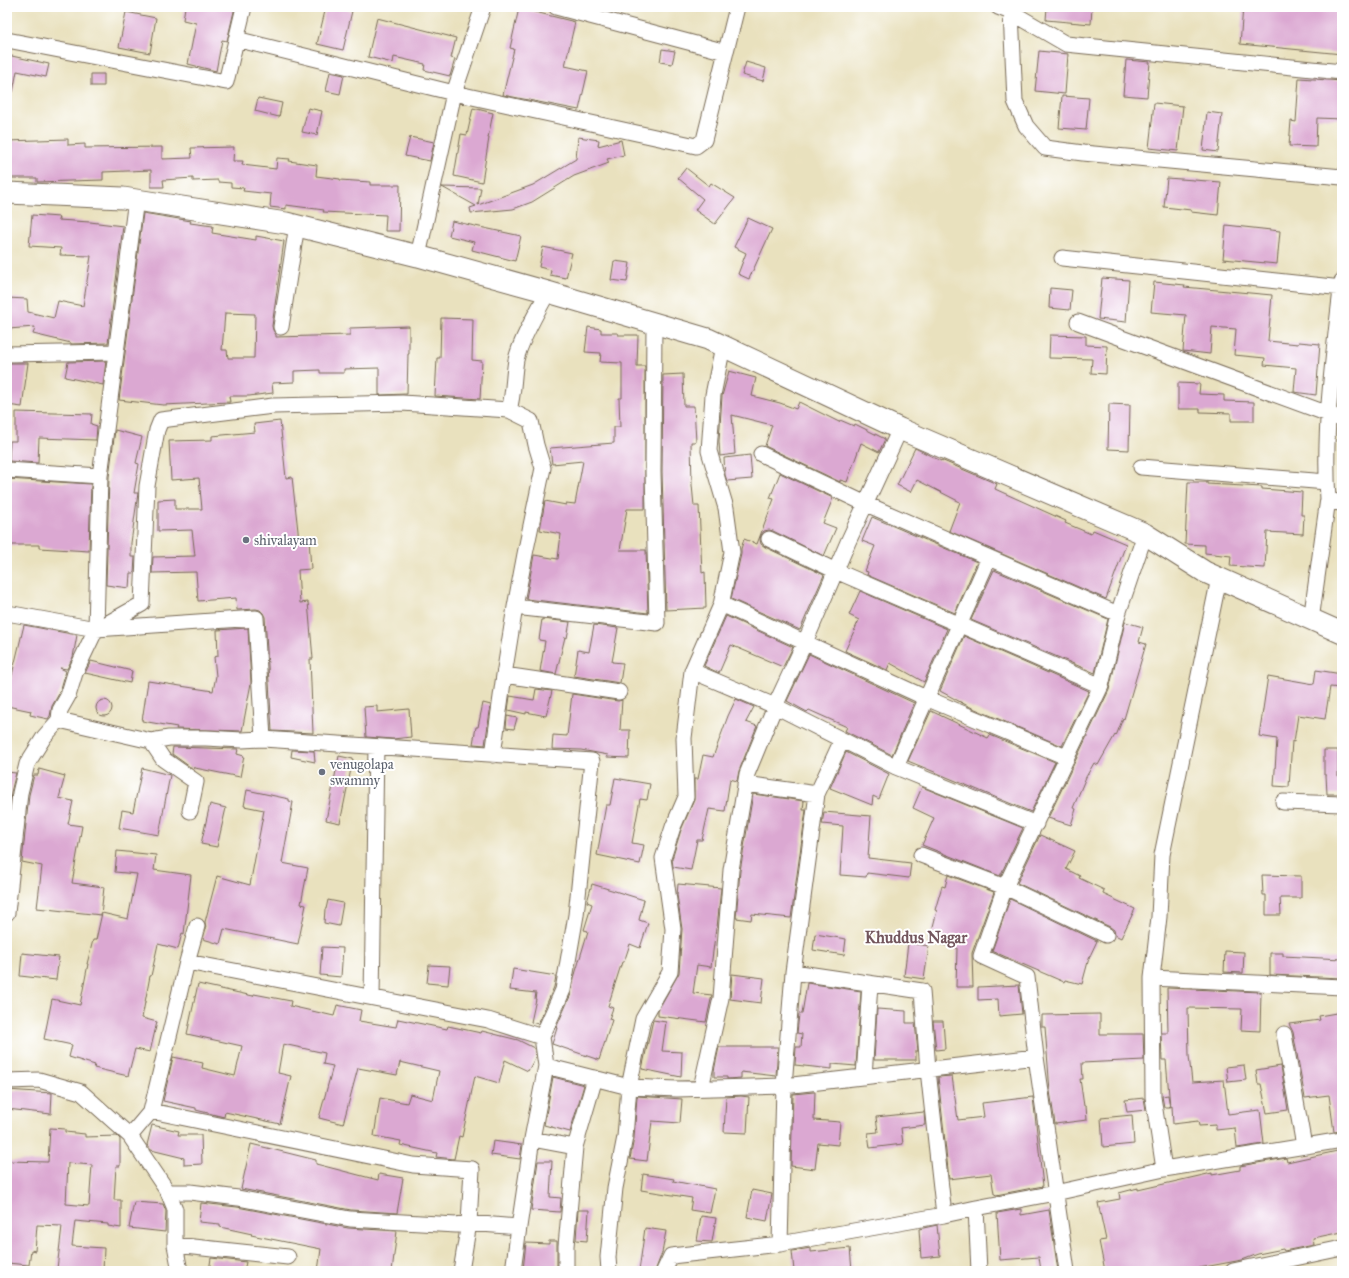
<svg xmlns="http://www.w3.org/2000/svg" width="1349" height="1278" font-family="'IM FELL Great Primer',serif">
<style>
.building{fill:#dba8d2;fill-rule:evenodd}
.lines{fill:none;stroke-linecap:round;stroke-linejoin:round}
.minor-casing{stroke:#786a56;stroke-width:17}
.secondary-casing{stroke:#786a56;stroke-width:23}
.minor{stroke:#fff;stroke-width:15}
.secondary{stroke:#fff;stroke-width:21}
.worship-dot{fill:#6b7280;stroke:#fff;stroke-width:1.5}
.labels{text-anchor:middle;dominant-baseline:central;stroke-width:4;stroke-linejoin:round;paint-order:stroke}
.worship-label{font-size:14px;fill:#5b616d;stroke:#fff;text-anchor:start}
.quarter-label{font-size:16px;font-weight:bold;fill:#73565d;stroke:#fff}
</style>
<rect width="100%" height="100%" fill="#fff"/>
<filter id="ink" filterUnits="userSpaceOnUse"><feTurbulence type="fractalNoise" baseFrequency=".025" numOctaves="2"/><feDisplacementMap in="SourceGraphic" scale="8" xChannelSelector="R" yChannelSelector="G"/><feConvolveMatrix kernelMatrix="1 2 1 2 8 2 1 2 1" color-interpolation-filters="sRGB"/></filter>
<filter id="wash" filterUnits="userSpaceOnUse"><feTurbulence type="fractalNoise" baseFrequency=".012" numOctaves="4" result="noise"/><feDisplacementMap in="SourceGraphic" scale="16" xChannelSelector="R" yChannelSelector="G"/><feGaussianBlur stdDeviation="0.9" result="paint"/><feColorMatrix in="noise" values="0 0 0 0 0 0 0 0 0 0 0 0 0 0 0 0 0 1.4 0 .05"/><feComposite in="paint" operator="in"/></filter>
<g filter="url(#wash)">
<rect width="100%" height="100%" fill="#e9e1be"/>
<g id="blocks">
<path class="building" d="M185,7H235L227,41L222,40L216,71L188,64L196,23L183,20Z
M326,7H335L352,11L343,50L317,44Z
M1047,7H1092L1091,24L1046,20Z
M1243,7H1342V54L1240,44Z
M519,8L575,22L565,66L588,71L579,110L503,95L514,49L510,48Z
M126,12L156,18L150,53L119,47Z
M377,18L456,38L451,58L455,59L450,76L424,70L425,64L394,57L393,63L368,57Z
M662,49L675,51L672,64L660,62Z
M1039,51L1068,54L1065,94L1035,91Z
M7,55L49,64L46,77L17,71L13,92L7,91Z
M1126,60L1150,62L1147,97L1123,95Z
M746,62L766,68L763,81L742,75Z
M330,72L344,75L340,94L326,91Z
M91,74H104V86H91Z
M1299,78L1342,81V119L1317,118L1316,147L1289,146L1291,121L1296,122Z
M1062,96L1089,98L1086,130L1059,128Z
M258,98L282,103L279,117L255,111Z
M1154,103L1183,106L1178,151L1149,148Z
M308,108L322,111L317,135L302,132Z
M473,108L493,113L488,138H489L482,182L454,176L461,134L467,135Z
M1207,112L1222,114L1218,152L1203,150Z
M410,137L434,142L430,161L405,156Z
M578,137L599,140L598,146L621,140L624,155L607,159L609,163L574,176L532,202L513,209L471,213L470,208L476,206L442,187L481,188L478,205L533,185L576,159Z
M68,139V145L85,144V148L162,147V159L192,158L191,148L234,147L233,161H243L242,165L276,169L277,158L290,159L289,161L317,165L316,176L340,179V180L370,182V185H400L399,231H385L386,215L323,212L324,210L286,205V209L270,207L271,194L243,191L244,188L231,187V183L218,182V180L193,181V178L163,180L164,187H151V170L103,172V180L37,182V178H7V141Z
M686,168L709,186L711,183L735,198L715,224L695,210L703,199L678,178Z
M1167,178L1221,182L1218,215L1191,212V210L1164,207Z
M143,213L191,221L190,223L213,226L212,233L256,240V236L284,241L272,326L273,330L276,335V337L350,335V328L409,326V354H408L407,394L379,395V368L344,369V373H320V370L294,371V382L272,383L273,393L249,396H229L230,402L163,405L119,400ZM225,313L255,314L254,358H228L227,350H222Z
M32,215L59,217L58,220L90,222L123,226L108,343L71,344V343L33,334L35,327L8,329L7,298L27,299L28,312L54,318L58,301L83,306L91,256L60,255L61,248L29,246Z
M748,218L772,229L749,279L738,274L746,253L734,247Z
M452,221L521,236L515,261L472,250L474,242L449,236Z
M1226,225L1280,231L1277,264L1223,259Z
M543,247L572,253L566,278L550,275L551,270L539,267Z
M614,261L630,263L627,282L611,280Z
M1102,278L1129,280L1126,322L1098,319Z
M1154,282L1185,285L1184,287L1272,295L1268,341L1298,344L1299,342L1320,344L1316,395L1294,392L1296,368L1264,365L1265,358L1234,355L1236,329L1212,327L1210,354L1183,351L1186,315L1151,312Z
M1050,288L1072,290L1070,310L1049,308Z
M441,318L473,319L472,360L482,361L480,399L435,396L437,358H440Z
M588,327L601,329V333H618V335H638L637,366H645V509H627L620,550H646L648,613L526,599L534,555L558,559L561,534L540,530L545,501L566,505V503L575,504L583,461L552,464L550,448L614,443V427H620L619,398H622V363L600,362L601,353L585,352Z
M1050,335L1086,336V345L1107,346L1106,374L1091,373L1092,359L1049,358Z
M106,361L103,385L65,377L68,362Z
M7,363H28L22,407L7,405Z
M729,371L756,378L752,396L780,403L796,409L799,402L839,422L840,420L854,426L855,424L885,439L879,452L861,443L847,482L840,480V482L765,446L772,425L732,415L735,454L720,456L719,441L722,396Z
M683,374L684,406H694L696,442H691L692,485L694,506H699L702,573L705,572L706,608L666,610L662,472L663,375Z
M1178,383L1200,384L1199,394L1224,395V401L1254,402V421H1231V413L1200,412V409H1178Z
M1109,404L1130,405L1129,450L1108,449Z
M16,412L92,414L91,424L97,426L96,440L39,438L38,463L9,461L10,441H16Z
M280,421L286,478L292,477L299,540L309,539L311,569L298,570L300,603L308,602L313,659H310L313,733L272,731L265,617L263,613L260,610L256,609L237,610L236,598L198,601L196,572L152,573L153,557L195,556L192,530L158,531V500L175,499V509H202L199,478L171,480L169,441L212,440V436L255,432L254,424Z
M115,430L142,437L136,463L139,464L134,493H138L131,543V557H135L134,573H130L129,588L106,585L109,477Z
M915,448L941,461V460L997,484L995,489L1066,521L1065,523L1091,534L1093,530L1126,544L1106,599L949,531L960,502L917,480L911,492L897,485Z
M750,455L752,479L727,481L725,475L724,458Z
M780,473L833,498L823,523L836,528L824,556L773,531L769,530L764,531L761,535L760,539L761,544L765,547L824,575L800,630L731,599L741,554V549L744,539L757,544L774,499L770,498Z
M7,479L91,484L89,551L39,548V545H7Z
M1188,482H1207V484L1262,487V489L1302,492L1301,515H1304L1303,534L1267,532L1265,568L1230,566L1231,556L1205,553V545L1185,544Z
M872,517L977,562L955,613L867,575L868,572L865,571L875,546L862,541Z
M994,570L1108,619L1095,673L971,620Z
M860,591L947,629L924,682L890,663L887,670L845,651L859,620L849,615Z
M726,616L793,647L783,667L731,645L719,673L704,666Z
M542,619L570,622L567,638L565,637L556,674L540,671L545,641L539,640Z
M1125,622L1143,627L1139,642L1146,644L1124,719L1123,718L1116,736L1115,735L1098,765L1094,763L1086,777L1073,808L1076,809L1071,825L1048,818L1109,690Z
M24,625L77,635L73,657L67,669L60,668L66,671L60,692L52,706L50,716L48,719L30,715L31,711L7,706V678L11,679Z
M594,625L618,628L612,662L623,663L620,683L574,676L578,650L589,652Z
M248,628L251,683L242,731L176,729L177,727L142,721L148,681L213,691L216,676L214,657L218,656L217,630Z
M964,636L1089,691L1062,746L968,706L940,691Z
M809,654L914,703L892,755L845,731L847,727L809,710L807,712L787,701Z
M91,661L132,671L130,683L85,673Z
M1316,670L1342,674V688L1330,687L1325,719L1298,715L1294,742L1292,741L1289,787L1274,786L1277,739L1259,736L1268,676L1314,684Z
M536,689L552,691L546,716L526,712V714L508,710L510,696L534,700Z
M572,694L618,701L622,700L620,730H630L629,758L607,757L608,755L581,750L552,749L553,735L567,736Z
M736,699L754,707L746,722L757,726L739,771L737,781L730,779L725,811L709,809L702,840H697L691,870L673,867L672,859L681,830L694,800V779H698L703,755L713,757L728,716Z
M96 708a8 8 0 1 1 16 0a8 8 0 1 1-16 0Z
M483,703L491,705L485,745L473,744L476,727H478Z
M377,706V712L409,709L411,737L393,739L366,737L364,707Z
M931,711L988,738L990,735L1055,762L1031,812L908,761Z
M507,716L517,718L514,729L506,728Z
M173,747L238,749L237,754L244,756L240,777L190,767L172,754Z
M292,750L314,751L315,762L291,757Z
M1324,750H1338V776H1342V794H1327L1326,775H1324Z
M846,752L889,774L879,799L873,796L872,805L830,788Z
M339,756L353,759L340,823L326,820Z
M142,768L170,775L159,835L119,828L122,810L133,812Z
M39,769L65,776L59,798L73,801L68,824L82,826L72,883L104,887L101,915L37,908L42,866L22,862L29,795L34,775H38Z
M7,772L16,773L11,792L7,829Z
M615,778L650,784L647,800L640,799L632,843L644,845L640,864L597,855L606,805H610Z
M922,787L1023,828L1000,876L922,845L934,818L913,808Z
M247,790L289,799V801L293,802L282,863L308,868L301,904L306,905L298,944L224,929L220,944L203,939L206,928L205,922L217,876L250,885L264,810L244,806Z
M753,794L804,801L803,810H806L791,918L752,914L751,920L736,918L740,871Z
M210,804L226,808L217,847L201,844Z
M824,812L871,816L868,858L911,863L909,878L867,873L866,877L840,875L843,826L822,824Z
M1040,835L1075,851L1066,869L1080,876L1079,878L1104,890L1103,894L1135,909L1121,938L1115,935L1114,930L1110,927L1017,883Z
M117,851L156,855L154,870L191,875L184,934L182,933L178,949L158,944L151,976H150L142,1018L157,1022L150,1052L135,1049L128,1076L94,1068L95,1065L69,1057L72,1045L44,1039L52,999L80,1005L88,964H87L93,940H96L102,913L128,919L137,874L115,872Z
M948,875L994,892L972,953L973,987H956L957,948L929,942L937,911L935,910L942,886L945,887Z
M1262,875L1301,876V898H1280L1281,915H1266V895H1263Z
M592,884L644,900L639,920L648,923L640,948L630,944L624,962H622L608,1006L613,1008L609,1019L612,1020L599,1060L552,1044L557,1028H556L571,994L574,978L588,931L584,930L592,904L587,902Z
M678,884L721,888L717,928H716L711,967L697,965L693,993L712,995L706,1022L658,1016V1010L679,973L682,929L677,895Z
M1010,899L1097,941L1089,958L1082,984L1065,980L1064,982L992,951Z
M328,900L343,903L339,926L324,923L325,909H326Z
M815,934L846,939L844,955L813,950Z
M908,943L929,946L924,979L904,976Z
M322,947L343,948L341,977L320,975Z
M1225,951L1244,952L1243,973L1224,972Z
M22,953L59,957L56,980L20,976Z
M1270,953H1283V956L1342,959V978L1270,975Z
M429,965L450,966L448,985L427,983Z
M513,969L556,976L554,987L538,1024L531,1022L536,999H535L536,993L510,990Z
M732,974L764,978L761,1003L730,999Z
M807,983L861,991L856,1066L832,1064V1069L795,1065L796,1047H801L802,1034L797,1033L799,1014H802Z
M198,984L253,996L254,994L291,1001L290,1006L334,1016L337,1005L361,1010L359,1021L396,1027L398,1019L447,1029L448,1026L481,1033L482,1031L518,1040L534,1048L536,1056L528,1071L505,1060L499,1083L475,1076L462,1137L459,1136L454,1159L436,1157L437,1153L400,1145L401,1141L374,1136L380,1098L407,1103L410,1094L433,1100L439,1071L400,1062L397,1075L358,1068L343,1124L319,1118L333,1066L323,1064L325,1053L283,1044L278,1073L291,1076L280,1124L225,1112L224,1117L196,1110V1108L163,1101L173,1057L203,1063L202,1068L235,1076L242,1046L187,1034Z
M1019,985L1022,1014L999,1016L998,999L978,1000V987Z
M1167,988L1261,992L1260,1031L1241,1030L1242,1009L1188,1008L1189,1056L1192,1082L1224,1080L1228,1114L1260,1110L1264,1144L1237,1148L1235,1128L1216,1130V1125L1199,1126L1198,1121L1173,1124L1172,1106L1170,1107L1166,1060H1162L1161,1033H1168Z
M877,1009L906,1011V1023H915L918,1051H916V1060H874Z
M1342,1012V1131L1334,1132L1329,1095L1305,1098L1293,1032L1289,1024L1320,1020L1319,1016Z
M1100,1014V1034H1143L1144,1060L1082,1063L1083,1079H1080L1084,1106H1086L1087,1120L1055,1124L1050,1091L1045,1027H1042V1015Z
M653,1020L666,1022L662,1051L682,1052L681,1077L642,1069Z
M933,1021H943L945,1049L936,1050Z
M719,1047H778L776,1076L741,1072V1078L727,1079V1077H714V1071Z
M1244,1065L1246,1080L1228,1082L1226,1067Z
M1281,1066L1288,1110L1267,1113L1261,1084H1258L1256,1070Z
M952,1076L958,1120L984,1117L982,1103L1033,1097L1043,1186L996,1195L995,1194H994L991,1174L949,1179L938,1077Z
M553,1077L584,1085L570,1132L544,1125Z
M7,1090L52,1093L51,1114L7,1109Z
M814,1092H815L814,1120L840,1122L838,1145L818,1143L815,1169L791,1166L793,1094Z
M1168,1095L1170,1107H1164L1162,1096Z
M637,1096L682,1099L680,1123L652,1121L647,1161L630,1159L634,1138Z
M741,1096L749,1097L747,1133L724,1132L726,1097Z
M1144,1098L1146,1110L1127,1112L1125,1100Z
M924,1112L925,1125L901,1128L903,1144L870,1148L868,1133L878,1132L876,1117Z
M1132,1115L1134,1144L1103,1147L1101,1118Z
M152,1125L179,1131L178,1135H201L202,1164L184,1165V1158L151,1150L147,1145Z
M50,1128L65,1129V1132L85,1134V1137L117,1136L120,1139V1166H116L114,1200H121V1228L108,1226V1224L75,1221L72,1246L104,1248L103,1271H78L57,1269L62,1226L37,1225L35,1251L31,1250L29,1265L7,1263V1161L48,1162ZM68,1163L92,1165L89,1206L66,1204Z
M493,1141L522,1145L520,1159L491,1155Z
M251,1144L316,1160V1164L378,1180L379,1174L403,1178L397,1213L351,1210L241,1189Z
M1342,1150V1232L1313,1238L1314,1245L1284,1251L1283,1249L1258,1254L1242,1260L1199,1268L1200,1271H1105L1099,1241L1106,1240L1098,1203L1120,1199L1119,1193L1138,1188V1190L1212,1173V1175L1240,1170V1166L1286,1158L1287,1162Z
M538,1161H552L550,1197L561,1198L560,1212L531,1210Z
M643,1174L674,1179L673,1181L715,1189L710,1213L690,1210L692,1198L641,1190Z
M752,1190L772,1194L767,1221L747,1217Z
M134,1202L163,1204L166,1211L165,1232L129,1228Z
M201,1203L237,1207L348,1228L397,1231L392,1271H318L321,1249L251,1235L252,1234L220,1227V1224L199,1222Z
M1021,1209V1215L1049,1210L1058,1271H1041L1039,1257L1000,1260L997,1213Z
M578,1210H589L587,1241L576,1240Z
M701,1216L716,1218L712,1242L697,1241Z
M937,1225L940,1256L921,1258L919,1229Z
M645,1228L666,1231L662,1253L655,1271H639Z
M549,1241H557V1267H546V1271L523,1270L526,1243L549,1244Z
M811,1248V1252L850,1248L852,1271H794L792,1251Z
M211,1258L246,1262L244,1271H209Z"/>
</g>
</g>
<g filter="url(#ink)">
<use href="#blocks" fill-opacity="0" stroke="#786a56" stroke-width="1"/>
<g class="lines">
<g class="minor-casing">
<path id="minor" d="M556,7L726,52
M998,7L1011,12L1066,44L1342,72
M1011,12L1015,101L1026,126L1045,148L1083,153L1342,177
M236,39L454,93L696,146L704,140L737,7
M7,40L226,82L244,7
M418,256L454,93L483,7
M1062,258L1342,288
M1078,322L1342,419
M281,327L297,225
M7,354L115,352
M761,454L866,504L1118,614
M1141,467L1327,482
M7,470L100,476
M1328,499L1342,504
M769,539L836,571L1101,686
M721,604L926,698L1066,757
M515,607L657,623L653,472L654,323
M7,613L96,629L256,618L263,739L592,761L576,915L563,990L542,1037L546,1066L532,1139L519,1227L469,1223L472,1169L413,1165L151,1111
M1311,620L1328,499C1323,427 1334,353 1342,281
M101,627L142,604L147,486L157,430L161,420L273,406L402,403L509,410C514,393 513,377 516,360C520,341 538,310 548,292
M692,671L775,706L896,767L1036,824
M504,675L619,692
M59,720L151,741L169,738H206L242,740L263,739
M151,741L163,759L196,782L190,811
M493,755L504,675L515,607L525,554L543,468L536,445L531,421L509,410
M896,767L989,558
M745,784L817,794
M1283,802L1342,804
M921,855L1005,887L1106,935
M7,913L20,793L27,764L44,737L59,720L60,710L68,696L75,673L96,629L100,476L136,199
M187,962L488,1020L542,1037
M793,972L922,991L928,1070L944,1215
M1152,978L1342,987
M372,997L376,747
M1284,1034L1304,1146
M546,1066L629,1087L677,1089L784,1086L1036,1057
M864,1077L870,984
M7,1081L39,1080L81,1092L130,1136L168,1192L175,1209V1245L180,1271
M701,1088L721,998L731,870L747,774L775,706L810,631L848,542L900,429
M130,1136L151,1111L187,962L197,926
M532,1139L575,1147
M1164,1169L1153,1097L1152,978L1159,917L1162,855L1219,578
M168,1192H190L238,1198L350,1219L456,1225L469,1223L461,1271
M976,1208L979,1271
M780,1244L944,1215L976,1208L1055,1193L1164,1169L1342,1140
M175,1245L288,1257
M513,1271L519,1227
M566,1271V1246L575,1147L595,1078
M609,1271L608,1257L615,1188L625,1137L629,1087L643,1019L670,972L673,929L663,858L673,827L686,797L684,738L692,671L721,605L732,552L726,508L709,451L713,395L723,346
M664,1271L671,1256L780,1244L784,1086L793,972L817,794L842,740
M1067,1271L1036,1057L1027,977L981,956L1005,887L1101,686L1118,614L1145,534
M1233,1271L1342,1248"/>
</g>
<g class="secondary-casing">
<path id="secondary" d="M7,193L123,198L286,223L418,256L548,292L708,339L900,429L1145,534L1205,572L1342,633"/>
</g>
<use href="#minor" class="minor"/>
<use href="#secondary" class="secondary"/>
</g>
</g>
<g class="worship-dot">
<circle cx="246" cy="540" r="4"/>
<circle cx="322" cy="772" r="4"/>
</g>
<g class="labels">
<g class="worship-label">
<text x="254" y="540">shivalayam</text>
<text x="330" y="764">venugolapa<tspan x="330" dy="16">swammy</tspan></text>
</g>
<g class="quarter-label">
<text x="916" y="937">Khuddus Nagar</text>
</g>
</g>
<rect width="1349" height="1278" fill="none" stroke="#fff" stroke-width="24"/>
</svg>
